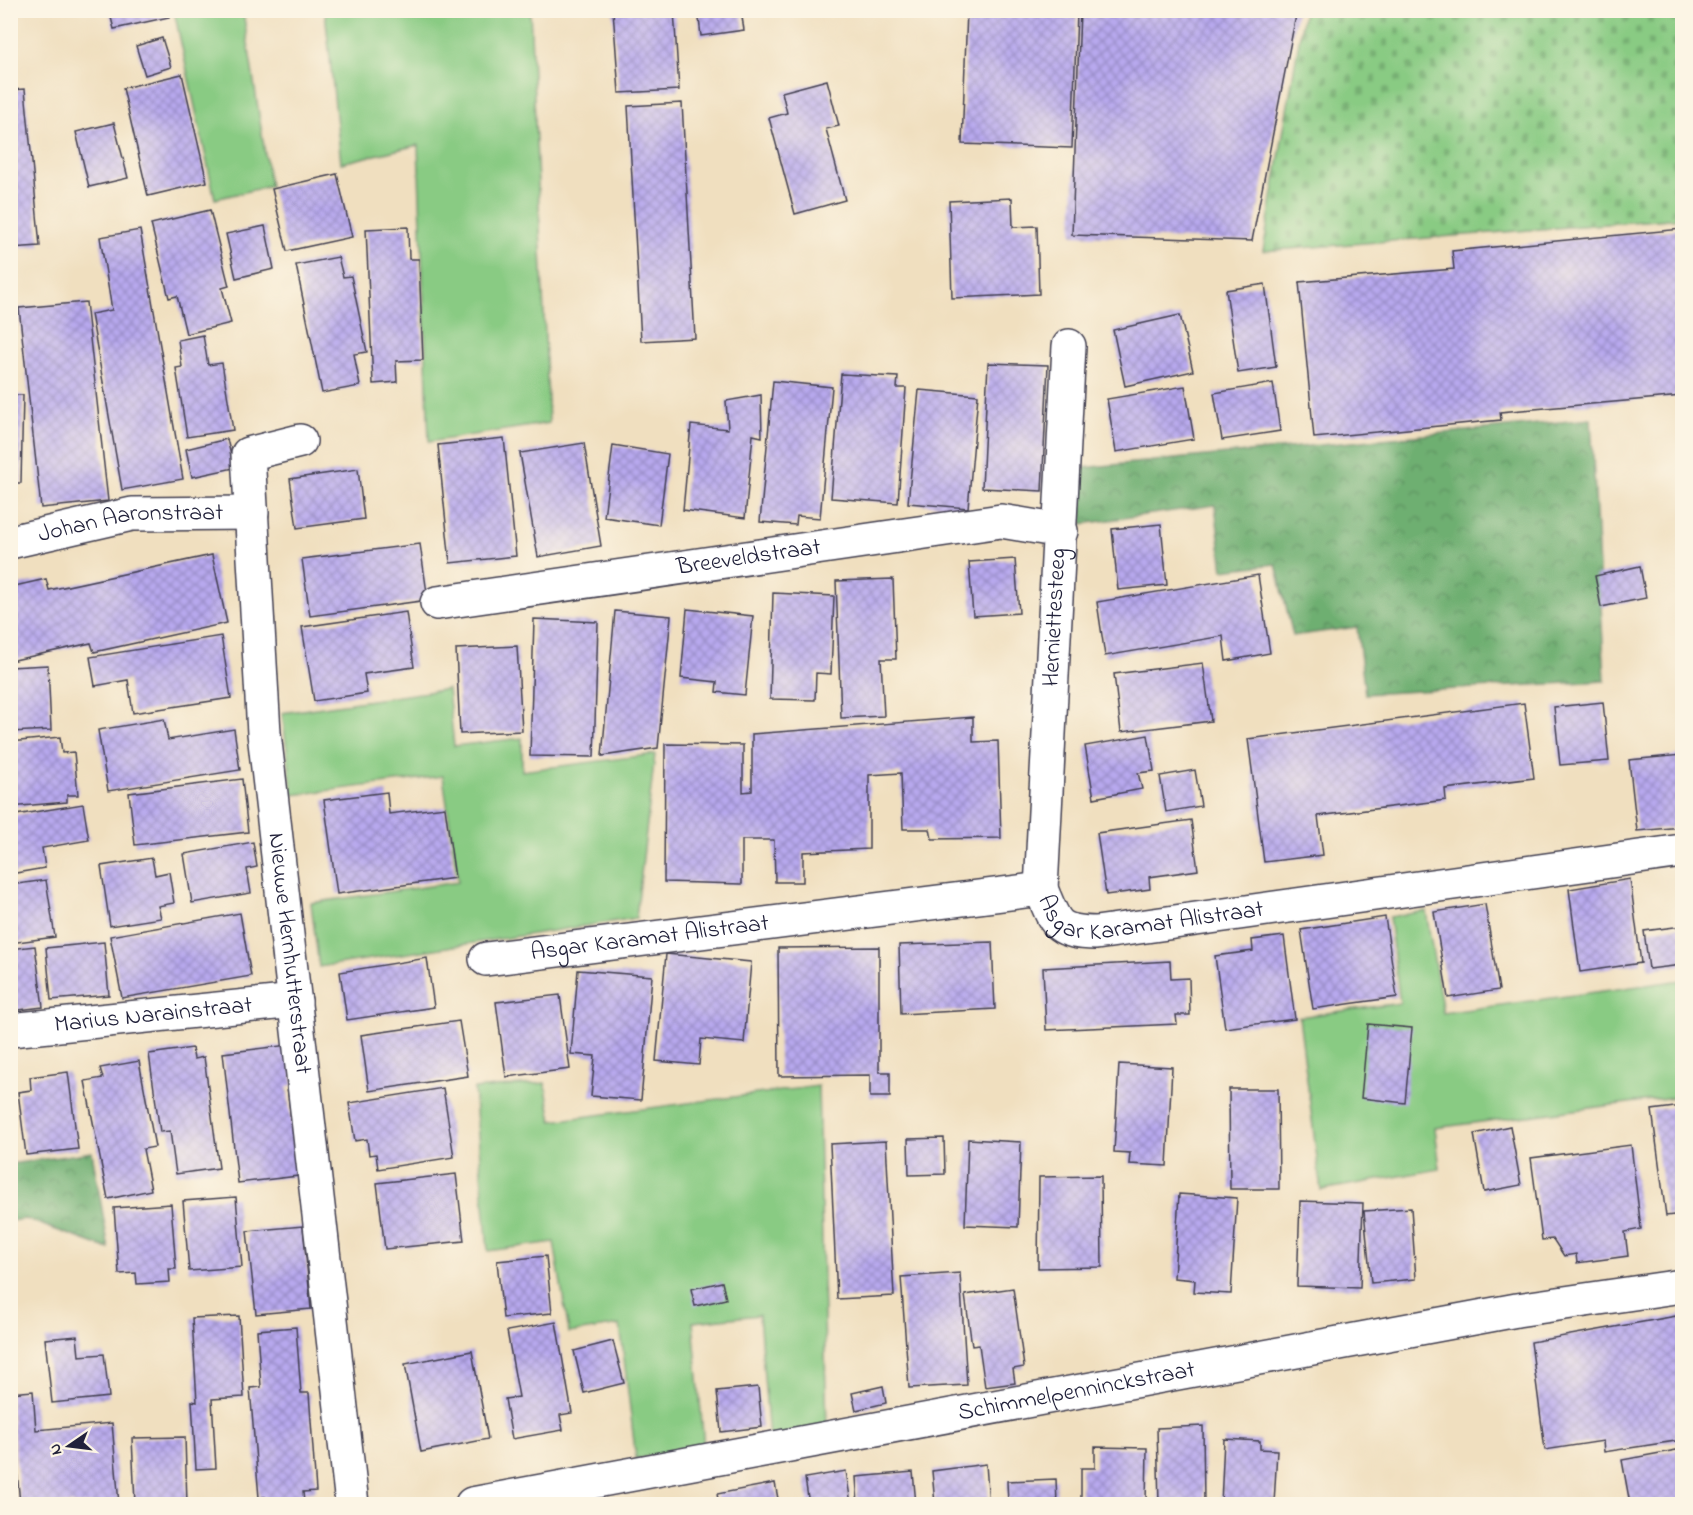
<svg xmlns="http://www.w3.org/2000/svg" width="1693" height="1515" font-family="'Indie Flower',sans-serif">
<style>
.green{fill:#89cb83;stroke:#56765f;stroke-width:1.5}
.forest{fill:url(#forest-crowns);stroke:#486856;stroke-width:1.5}
.cemetery{fill:url(#cemetery-stones);stroke:#56765f;stroke-width:1.5}
.building{fill:url(#building-cross-hatch)}
.lines{fill:none;stroke-linecap:round;stroke-linejoin:round}
.street-casing{stroke:#413e4f;stroke-width:36}
.street{stroke:#fff;stroke-width:33}
.labels{text-anchor:middle;dominant-baseline:central;stroke-width:4.5;stroke-linejoin:round;paint-order:stroke}
.street-label{font-size:24px;fill:#22223b;stroke:#fcf5e5}
</style>
<defs>
<pattern id="forest-crowns" width="20" height="18" patternUnits="userSpaceOnUse" patternTransform="scale(1.5)"><rect width="20" height="18" fill="#6eaf71"/><path d="M2 6a3 3 0 1 1 6 0M12 15a3 3 0 1 1 6 0" fill="none" stroke="#5a8e5e"/></pattern>
<pattern id="cemetery-stones" width="16" height="16" patternUnits="userSpaceOnUse" patternTransform="scale(1.5)"><rect width="16" height="16" fill="#89cb83"/><path d="M2 7V4a2 2 0 0 1 4 0v3zM10 15v-3a2 2 0 0 1 4 0v3z" fill="#76ae72"/></pattern>
<pattern id="building-cross-hatch" width="8" height="8" patternUnits="userSpaceOnUse" patternTransform="scale(1.5)"><rect width="8" height="8" fill="#b8a9ee"/><path d="M0 0l8 8M0 8l8-8" fill="none" stroke="#9589c2"/></pattern>
</defs>
<rect width="100%" height="100%" fill="#fcf5e5"/>
<filter id="ink" filterUnits="userSpaceOnUse"><feTurbulence type="fractalNoise" baseFrequency=".0167" numOctaves="2"/><feDisplacementMap in="SourceGraphic" scale="12" xChannelSelector="R" yChannelSelector="G"/><feConvolveMatrix kernelMatrix="1 2 1 2 8 2 1 2 1" color-interpolation-filters="sRGB"/></filter>
<filter id="wash" filterUnits="userSpaceOnUse"><feTurbulence type="fractalNoise" baseFrequency=".008" numOctaves="4" result="noise"/><feDisplacementMap in="SourceGraphic" scale="24" xChannelSelector="R" yChannelSelector="G"/><feGaussianBlur stdDeviation="1.35" result="paint"/><feColorMatrix in="noise" values="0 0 0 0 0 0 0 0 0 0 0 0 0 0 0 0 0 1.4 0 .05"/><feComposite in="paint" operator="in"/></filter>
<g filter="url(#wash)">
<rect width="100%" height="100%" fill="#f0dfbf"/>
<path class="green" d="M174,11H243L270,186L215,199Z
M325,11H530L549,423L429,442L418,145L341,163Z
M448,689L454,746L522,738V771L655,754L636,918L319,967L311,903L458,882L443,776L293,795L282,713Z
M1426,911L1443,1013L1682,980V1096L1435,1128L1440,1169L1321,1190L1299,1017L1400,1003L1389,917Z
M545,1083L552,1121L818,1086L827,1429L769,1438L759,1315L693,1322L704,1446L636,1459L620,1325L569,1333L554,1242L488,1251L474,1089Z"/>
<path class="forest" d="M1591,419L1605,681L1365,694L1357,627L1293,636L1276,564L1223,570L1215,505L1082,524V468Z
M92,1152L109,1249L26,1219L11,1221V1164Z"/>
<path class="cemetery" d="M1304,11H1682V218L1263,251Z"/>
<g id="blocks">
<path class="building" d="M109,10H168L169,17L114,29Z
M613,10H674L679,90L619,93Z
M698,10H741L744,30L701,36Z
M967,10L1077,13L1072,148L962,144Z
M1080,10H1297L1252,241L1072,235Z
M162,38L171,67L145,75L136,46Z
M182,74L207,182L148,196L123,88Z
M827,80L839,126L826,129L845,200L795,214L769,118L787,113L782,92Z
M25,89L40,246L10,248V90Z
M682,103L695,338L641,341L628,106Z
M114,123L128,178L89,187L76,132Z
M337,174L352,237L287,251L272,189Z
M1012,198L1013,227L1037,226L1039,294L952,298L949,201Z
M210,210L229,286L222,288L231,323L186,334L177,296L169,298L151,224Z
M265,226L274,269L236,278L226,234Z
M408,227L409,259H419L423,360L396,361L397,382L373,384L366,229Z
M1682,229V396L1500,412L1501,420L1314,438L1299,282L1454,269L1452,251Z
M140,230L183,479L122,490L91,314L112,310L100,237Z
M338,257L343,277L351,276L367,352L354,354L360,386L322,393L296,265Z
M1265,284L1276,367L1238,373L1226,290Z
M86,302L108,501L41,508L19,308Z
M1180,315L1193,371L1125,386L1113,330Z
M203,335L208,365L222,363L233,430L187,437L176,368L182,367L178,340Z
M988,363L1048,365L1042,491L982,488Z
M841,374L898,377L897,388H906L898,503L831,498Z
M773,381L832,387L820,518L797,516L796,525L760,522Z
M1273,383L1280,431L1222,440L1214,393Z
M1185,386L1194,439L1116,452L1107,399Z
M919,390L978,395L968,508L908,503Z
M10,395H23L21,483H10Z
M761,395L762,437L753,435L745,518L683,510L691,425L728,429L726,401Z
M504,438L516,556L450,563L438,445Z
M227,439L234,468L192,477L186,449Z
M584,443L601,546L538,557L520,453Z
M613,445L668,454L659,525L604,517Z
M358,469L364,519L297,528L290,479Z
M1161,524L1167,585L1118,590L1112,529Z
M420,544L428,600L310,616L302,559Z
M212,555L227,623L94,652L91,643L10,661V587L46,579L49,590Z
M1015,559L1019,613L973,616L969,562Z
M1640,566L1646,598L1601,607L1595,576Z
M1258,575L1270,653L1226,661L1223,636L1105,656L1097,602Z
M893,579L896,659H881L884,716L841,718L836,581Z
M773,593L834,596L831,674L816,673L815,700L770,699Z
M687,609L753,616L745,695L716,692L717,682L681,678Z
M615,611L671,616L658,748L602,756Z
M406,612L414,667L364,674L367,693L314,701L302,627Z
M534,619L598,622L594,757L530,756Z
M221,636L231,698L133,713L128,680L95,686L90,657Z
M517,646L522,731L460,734L456,649Z
M1203,663L1211,721L1121,732L1114,674Z
M48,665L51,730L10,732V667Z
M1603,702L1609,761L1560,765L1554,707Z
M1524,703L1534,778L1445,789L1446,800L1318,816L1323,855L1264,862L1248,739Z
M973,717V742L998,741L1001,838L932,839L930,829H903L901,773L869,775V849L803,852V882H775L774,840H742V884L664,882L665,744L743,745V792L752,791V734Z
M164,719L168,740L234,729L240,770L108,791L98,730Z
M1148,735L1154,771L1138,773L1142,789L1094,798L1085,746Z
M60,737L62,753L74,752L78,795H67V802L10,807V742Z
M1682,755V827L1637,831L1629,760Z
M1195,770L1201,806L1166,812L1160,776Z
M242,779L248,832L135,845L129,793Z
M387,792L389,814L445,807L455,878L337,894L324,800Z
M83,804L89,840L42,848L45,868L10,874V816Z
M1191,820L1198,870L1149,877L1150,889L1106,895L1097,833Z
M253,842L257,867L247,869L251,893L192,903L184,854Z
M152,858L155,875L169,872L174,903L158,906L161,918L110,926L101,866Z
M1630,879L1641,963L1580,972L1569,889Z
M46,880L55,937L10,943V885Z
M1485,904L1499,990L1448,998L1434,912Z
M240,913L251,976L122,998L110,936Z
M1385,917L1397,997L1313,1009L1301,930Z
M1682,926V965L1649,969L1644,931Z
M1284,936L1295,1019L1225,1028L1215,956L1253,951L1252,940Z
M104,942L109,995L51,1000L46,948Z
M992,942L995,1009L901,1014L899,945Z
M35,946L43,1007L10,1011V949Z
M879,947V1072H890V1097H870V1075L779,1076L778,948Z
M666,954L751,962L744,1043L701,1039L699,1065L656,1061Z
M427,958L434,1007L347,1020L340,972Z
M1170,961L1171,979L1189,978L1190,1015H1176L1177,1024L1046,1030L1043,968Z
M578,970L652,976L641,1100L591,1096L595,1056L571,1054Z
M560,995L570,1069L506,1077L496,1002Z
M459,1021L468,1076L369,1091L361,1035Z
M1368,1024L1412,1028L1405,1103L1361,1098Z
M289,1045L293,1085L287,1086L298,1176L238,1183L223,1053Z
M192,1048L194,1059L204,1057L219,1168L176,1174L170,1131L160,1132L149,1054Z
M139,1061L155,1147L143,1149L151,1190L108,1199L85,1081L103,1078L100,1068Z
M1119,1064L1172,1067L1167,1166L1129,1164L1130,1153L1114,1152Z
M68,1072L78,1149L26,1155L18,1092L31,1090L30,1077Z
M443,1088L454,1157L378,1169L376,1154L369,1155L367,1139L355,1141L349,1103Z
M1229,1089H1278L1279,1189H1230Z
M1682,1106V1214L1666,1216L1652,1110Z
M1510,1126L1521,1185L1484,1192L1474,1134Z
M944,1138L945,1174L909,1175L908,1139Z
M968,1139L1021,1142L1018,1227L965,1225Z
M886,1141L894,1296L837,1299L830,1144Z
M1631,1145L1641,1229L1625,1232L1628,1256L1577,1263L1576,1254L1564,1256L1553,1239L1542,1240L1531,1158Z
M456,1174L464,1241L385,1249L377,1183Z
M1101,1176L1102,1267L1038,1268L1039,1177Z
M1179,1194L1237,1198L1231,1294L1194,1292L1195,1280L1174,1278Z
M236,1197L242,1267L189,1271L183,1201Z
M1300,1201L1363,1203L1360,1288L1297,1286Z
M171,1204L176,1269H169L170,1282L137,1284L136,1273L119,1274L114,1208Z
M1411,1208L1416,1279L1371,1283L1364,1211Z
M303,1226L311,1309L256,1314L247,1231Z
M546,1256L552,1313L503,1318L497,1261Z
M960,1273L967,1385L909,1388L901,1277Z
M722,1282L726,1299L695,1306L691,1289Z
M1013,1288L1024,1367L1013,1369L1015,1383L985,1387L979,1345L972,1346L965,1295Z
M1682,1315V1440L1604,1452L1603,1441L1545,1450L1531,1342Z
M239,1316L244,1397L212,1399L216,1468L196,1469L192,1401L197,1402L192,1318Z
M556,1322L572,1413L560,1415L563,1430L512,1439L505,1399L519,1397L507,1331Z
M296,1327L301,1393H309L316,1491L303,1492L304,1503L265,1504V1497L259,1498L250,1388L261,1387L257,1330Z
M77,1336L79,1356L104,1354L109,1397L52,1403L45,1339Z
M613,1341L624,1383L584,1393L574,1351Z
M472,1351L488,1439L421,1452L405,1364Z
M883,1386L886,1403L856,1410L852,1393Z
M758,1387L762,1427L721,1432L717,1391Z
M33,1391L36,1430L112,1423L119,1504H20L10,1393Z
M1203,1426L1204,1504H1159L1157,1428Z
M185,1437L187,1504H135L132,1438Z
M1224,1439L1260,1441V1449L1277,1450L1274,1504H1221Z
M1095,1447L1147,1448L1146,1504H1081V1468H1095Z
M1682,1449V1504H1630L1622,1460Z
M986,1464L989,1504H935L932,1471Z
M846,1471L851,1504H809L805,1478Z
M913,1472L916,1504H858L856,1477Z
M1056,1479L1057,1504H1008L1007,1481Z
M775,1483L779,1504H719L717,1494Z"/>
</g>
</g>
<g filter="url(#ink)">
<use href="#blocks" fill-opacity="0" stroke="#413e4f" stroke-width="1.5"/>
<g class="lines">
<g class="street-casing">
<g id="street">
<path id="s1" d="M300,441L248,454L264,733L352,1504"/>
<path id="s2" d="M10,542L132,514L252,513"/>
<path id="s3" d="M437,603L1001,521L1061,531"/>
<path id="s4" d="M1041,889L1069,346"/>
<path id="s5" d="M486,959L1041,889C1056,924 1055,932 1096,933L1682,851"/>
<path id="s6" d="M10,1030L295,1001"/>
<path id="s7" d="M472,1504L1517,1310L1682,1286"/>
</g>
</g>
<use href="#street" class="street"/>
</g>
</g>
<g class="labels">
<g class="street-label">
<text stroke="none"><textPath href="#s2" startOffset="123">Johan Aaronstraat</textPath></text>
<text stroke="none"><textPath href="#s3" startOffset="315">Breeveldstraat</textPath></text>
<text stroke="none"><textPath href="#s4" startOffset="272">Herniettesteeg</textPath></text>
<text stroke="none"><textPath href="#s5" startOffset="687">Asgar Karamat Alistraat</textPath></text>
<text stroke="none"><textPath href="#s5" startOffset="165">Asgar Karamat Alistraat</textPath></text>
<text stroke="none"><textPath href="#s1" startOffset="555">Nieuwe Hernhutterstraat</textPath></text>
<text stroke="none"><textPath href="#s6" startOffset="144">Marius Narainstraat</textPath></text>
<text stroke="none"><textPath href="#s7" startOffset="615">Schimmelpenninckstraat</textPath></text>
</g>
</g>
<rect width="1693" height="1515" fill="none" stroke="#fcf5e5" stroke-width="36"/>
<g transform="translate(69 1446) rotate(256)" stroke="#fcf5e5" stroke-width="4.5" paint-order="stroke">
<path d="M0-4.5L10 22L0 15L-10 22Z" fill="#22223b"/>
<text y="-9" font-size="16" font-weight="bold" text-anchor="middle" fill="#22223b">N</text>
</g>
</svg>
